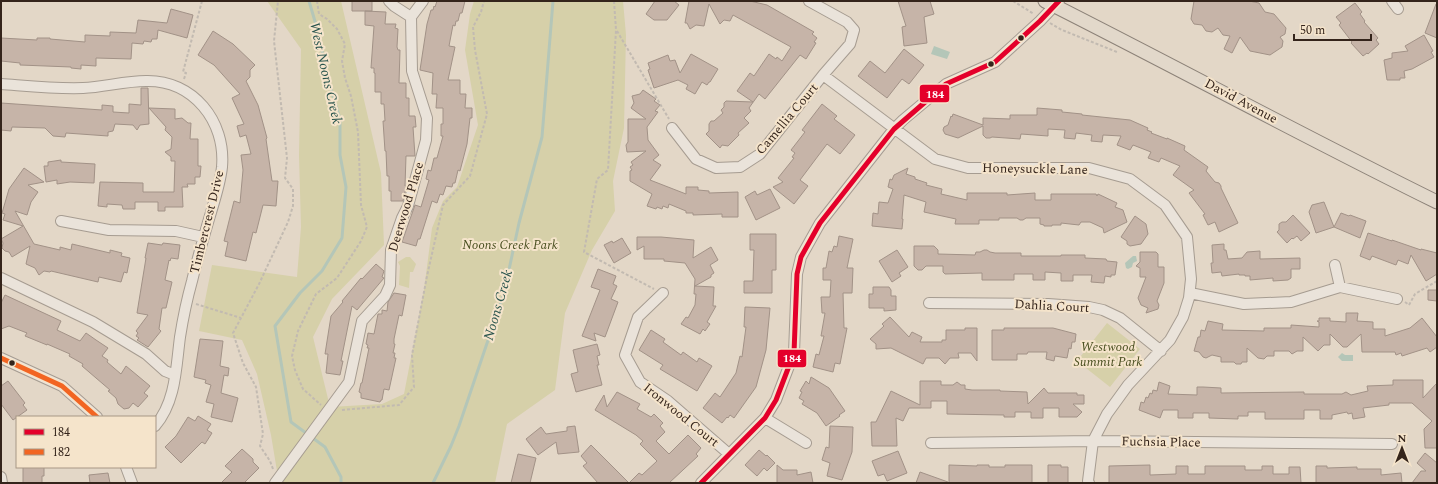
<svg xmlns="http://www.w3.org/2000/svg" width="1438" height="484" font-family="Spectral,serif">
<style>
.green{fill:#d6d0a9}
.water{fill:#b4c6b8}
.lines{fill:none;stroke-linecap:round;stroke-linejoin:round}
.stream{stroke:#b4c6b8;stroke-width:3}
.building{fill:#c6b4a8;stroke:#a29287}
.minor-casing{stroke:#a69c91;stroke-width:12}
.major-casing{stroke:#8c8278;stroke-width:15}
.path{stroke:#c2bab1;stroke-width:2;stroke-dasharray:3 2;stroke-linecap:butt}
.minor{stroke:#eae3da;stroke-width:10}
.major{stroke:#e2d8ca;stroke-width:13}
.bus-1-casing{stroke:#f5e4cb;stroke-width:8}
.bus-2-casing{stroke:#f5e4cb;stroke-width:8}
.bus-1{stroke:#e4002b;stroke-width:5}
.bus-2{stroke:#f26522;stroke-width:5}
.bus-dot{fill:#34241b;stroke:#f5e4cb;stroke-width:1.5}
.labels{text-anchor:middle;dominant-baseline:central;stroke-width:4;stroke-linejoin:round;paint-order:stroke}
.street-label{font-size:13px;fill:#34241b;stroke:#f5e4cb}
.park-label{font-size:13px;font-style:italic;fill:#4a5021;stroke:#f5e4cb}
.water-label{font-size:14px;font-style:italic;fill:#29544d;stroke:#f5e4cb}
.line-badge{stroke:#f5e4cb;stroke-width:1.5}
.badge-label{font-size:11px;text-anchor:middle;font-weight:bold;fill:#fff}
</style>
<rect width="100%" height="100%" fill="#e3d7c7"/>
<path class="green" d="M267,1H341L381,173L384,245L332,299L313,337L330,407L382,404L404,394L424,290L432,228L443,201L457,187L478,125L465,50L470,14L474,1H623L626,35L624,128L613,181L615,211L592,250L565,313L555,390L507,424L495,483H279L271,435L257,374L242,340L199,331L212,265L297,277L301,227L299,155L301,49Z
M406,257H410L416,264L413,272H410L409,288L399,285L400,266L398,262Z
M1107,323L1140,349L1110,387L1077,361Z"/>
<path class="water" d="M934,46L950,52L947,59L931,54Z
M1133,256H1136L1137,261L1133,263L1132,267L1128,269L1126,268L1125,263Z
M1342,353L1345,355H1353V361H1342L1338,357Z"/>
<g class="lines">
<path class="stream" d="M309,1L319,35L327,76L340,119V155L346,187L342,238L322,271L300,293L275,326L291,422L325,447L341,477V483
M433,483L451,446L459,426L504,293L519,223L542,137L553,1"/>
</g>
<path class="building" d="M352,1H372V11H352Z
M437,1H465L462,13H460L458,21H456L455,26L453,25L449,46L455,47L448,80H460V94H466L465,108H472V118H470L467,144L460,171L458,170L455,183H453L452,187L446,186L443,195L440,194L437,203L432,201L420,239H418L416,246L402,242L415,205L421,207L429,180L426,179L428,170L431,171L434,158H437L443,136H441V124H443V108H436L437,94H432L433,73L420,70L427,24L431,10H433L434,6L435,7Z
M655,1H674L679,5L667,20H654L646,14Z
M689,1H750L767,5L814,32L812,34L817,38L814,42L816,43L806,59L800,55L765,99L759,94L749,108L751,111L744,118L749,123L738,133L739,135L728,146L722,145L720,148L706,134L709,131V124L711,121H714L723,113L721,110L724,107V103L726,101L753,102L737,91L750,73L754,76L769,54L776,59L777,57L782,61L791,47L733,15L730,21L724,20L720,24L709,4L704,26L696,25L690,29L687,23H685Z
M898,1H930L934,14L924,17L927,43L904,46L902,27L906,26Z
M1194,1H1249L1259,3L1265,12L1274,14L1286,28L1285,34L1280,37L1283,41L1282,47L1270,55L1250,51L1240,37L1232,53L1224,49L1230,36L1223,35L1218,28L1212,32L1206,31L1202,25L1194,24L1191,19Z
M1355,3L1362,12L1360,14L1365,21L1364,22L1378,38L1376,40L1379,44L1368,54L1367,53L1363,56L1351,43L1352,42L1339,25L1341,23L1336,17Z
M1436,4H1437V38L1425,33Z
M171,9L193,15L187,38L158,30L157,39H152L151,42L144,41L143,44L132,43L131,59L96,58V66L81,65V69L71,68V67L20,65V63L1,61V38L37,40V38H50V39L85,42V35L110,36V32L136,33L138,20L167,23Z
M365,11L386,12L385,24H396L395,28L398,29L397,47L398,50H400L399,83H406V98H409V116H415L416,127H413L415,156H406L405,186H406V188L403,201H391V191H389V176H387L386,151H385L383,121H385L384,104H381V92H375V73H374V68H371L374,26L365,25Z
M213,31L233,44L255,65L250,70V77L246,81L258,105L267,138L266,139L272,181H278L276,206L263,205L256,233L253,232L246,261L225,256L228,242L224,241L234,201L240,203L243,170L241,155L251,154L246,135L240,137L237,126L244,124L232,98L240,94L214,65L198,55Z
M1424,35L1433,51L1431,52L1434,57L1412,69L1404,71L1405,78H1400V80H1387L1384,60L1392,58V53L1408,51L1405,46Z
M904,49L924,65L909,84L902,79L887,98L858,76L870,61L885,73Z
M691,54L718,69L710,82H709L707,85L702,82L695,94L686,89L688,85L678,80L654,88L648,70L650,69L648,63L668,55L670,61L675,60L680,73Z
M141,88H148L149,124L140,125L137,130L133,125L115,124L113,131L108,132V136L66,133L65,137L53,136L45,128L12,127L11,131L1,130V103L102,110V105L113,106V112L129,113V104L141,105Z
M643,90L656,99L654,101L660,105L655,111L658,112L647,127L648,140L659,155L653,160L661,165L650,180L686,194V187H698V190L709,191V193L738,192V217H722V214L693,215V213H686V211L669,204L668,208L663,206L662,209L657,207L656,209L647,206L652,194L630,181V171L632,170L630,167L633,165L631,162L646,151L627,152L626,145L628,142V119H646L631,108L634,103L632,96L640,94Z
M822,104L837,116L834,119L855,135L840,154L827,144L800,180L808,186L794,204L773,187L783,182L778,178L794,158L792,157L795,153L791,150L805,132L802,130Z
M149,108L175,109V119L182,118L188,123H191L190,139H198V166H201L200,177H195V184H187L188,187H182L183,207H165V211H158V202H135V209H123L122,205L107,204V207L98,206L100,182L143,183V192H174L175,161H171V157L165,152L171,149L172,137L165,130L166,127Z
M1037,108L1062,110V112L1082,114V115L1130,120L1148,128L1147,130L1152,132L1151,133L1167,139V138L1185,146L1184,150L1208,167L1206,171L1215,182L1219,183L1221,186V188L1238,223L1219,232L1215,222L1208,225L1203,215L1205,214L1189,193L1194,190L1173,175L1180,166L1161,158L1159,162L1148,158L1151,152L1133,145L1130,150L1117,145L1121,136L1103,135L1102,142L1091,141L1092,135L1076,133L1075,139L1064,138L1065,130L1048,129V136L1021,134L1020,139L992,137L990,138H986L983,135V126L958,138L945,134L943,130L944,127L948,125L951,116L952,117L953,114L983,125V118L1010,119V115H1037Z
M61,160V162L95,164L94,183L70,182L57,184V180L46,182L44,166H48V162Z
M24,168L44,182L28,185L38,192L31,202L27,215L15,211L34,244L60,250V247L71,250L72,244L110,253V250L122,253L121,256L130,258L127,273L124,272L121,282L99,277L98,282L51,271L50,272L44,271L39,275L35,268L26,264L30,246L12,257L9,252L5,251L2,248L3,243L1,239L23,226L3,220L5,214L2,213L9,189Z
M908,168L906,174L915,177V179L927,183L926,185L942,189L941,194L967,200V193H1007V195L1035,193V200H1051V194H1096L1097,196L1098,194L1117,203L1115,207L1123,210L1127,222L1104,233L1103,228L1090,222H1081L1079,225L1061,223V225H1052V226H1044V225L1040,224V218H1026L1023,220H1020L1017,218H999V220H979V224H955L956,219L924,212L926,202L904,195L902,219H903L902,229L872,226L873,213L878,214L879,202L888,203L893,189L888,187L890,179L892,180L894,175Z
M770,189L780,208L756,220L745,197L755,191L757,195Z
M1324,202L1334,227L1316,233L1309,212L1312,205Z
M1341,213L1349,216L1350,215L1366,221L1360,238L1334,227Z
M1293,215L1310,233L1301,241L1297,236L1293,239L1292,238L1287,243L1277,232L1279,230V224L1282,222H1286Z
M1135,216L1146,224L1148,234L1141,244L1130,246L1127,244V241L1121,237Z
M1368,233L1392,241V240L1421,250V249L1437,253V274L1426,281L1411,255L1408,264L1398,260L1396,265L1372,256L1370,260L1360,256Z
M750,234H776V270H772V293H744V281H753L754,250H750Z
M839,236L853,239L847,268H853L852,293H843L844,328H847L840,364L835,363L833,372L813,367L816,354L819,355L824,336H821L825,313H822L821,297H830L831,280H823V268H826L829,251L832,252L834,246L837,247Z
M637,237H661L694,240L693,258L711,247L718,260L710,265L714,273L711,275V277L695,286L714,287L713,306H716L707,322L710,324L705,331L703,329L700,334L681,324L686,317L688,318L695,305L696,294H694L695,279L685,263L664,261V259H644V246L637,250Z
M622,238L631,253L614,263L604,245L612,241L613,243Z
M148,243L162,245L163,243L180,245L178,259L171,258L170,261L169,260L165,280L172,282L166,308H162L159,329L161,331L148,347L137,340L139,338L136,336L138,333L136,331L148,315L137,313L146,258H145Z
M1224,244V250H1226L1228,259L1242,258L1247,252L1260,251V259L1300,258V269H1291V278L1288,280L1273,281V278L1250,280V276H1245V275H1239V274L1222,276L1221,272L1212,273L1211,263H1213L1212,245Z
M914,246H934L938,250V254L975,255L976,252H980L984,250H987L990,252L995,253H1021V256H1061V255H1085V258L1106,259L1107,261L1117,262L1115,275H1111V277L1105,276L1104,283L1091,282L1092,275H1073V281H1061V273L1045,272V280H1033V274H1014V280H982V273L945,274L943,272V266H926L922,270H918L914,266Z
M897,250L908,267L899,273L901,276L892,282L879,261Z
M1140,252H1156L1158,254V267H1164V283L1157,301L1159,305L1158,309L1146,313L1148,308L1141,305L1138,298L1146,277H1140V268L1136,266L1140,262Z
M376,264L384,271L382,277L384,278L357,310L352,306L341,361H343L340,375L326,373L328,354H325L331,316L343,302L342,301L361,278L362,279Z
M598,269L616,276L613,284L617,286L611,299L618,302L605,337L594,333L596,341L582,336L600,290L591,287Z
M873,287H889L891,290V296H896V310L884,311V308H869V294H873Z
M1428,290H1437V301L1428,300Z
M394,293L406,295L402,316L399,315L394,339V344H395L393,353H395L394,358H396L389,390L384,389L382,400H381L380,402L361,398V393L359,392L361,383H362L369,348H367L368,345L366,344L368,333L374,334L378,314H382V310L387,311L388,302Z
M5,295L61,321L57,330L80,341L86,333L96,340L108,348L102,356L108,360L107,362L121,374L126,366L150,386L144,393L148,396L138,407L133,403L129,408L124,409L118,404L116,398L108,391L110,390L82,366L83,364L69,356L70,354L47,344V345L25,336L27,333L9,326L1,329V303Z
M745,307L770,308L766,350L756,387L734,418L730,415L728,418L727,417L722,423L703,408L715,393L720,397L736,373L740,356L742,357L746,327H744Z
M1346,313H1358L1357,321L1373,322V329H1385V336L1410,328L1422,318L1437,337V347L1430,352L1427,348L1402,356L1401,353L1396,355L1395,352H1362L1361,334L1347,347H1343L1330,334V345H1324L1318,351L1303,337V351H1297L1292,354L1289,351H1274V356H1267L1264,359L1258,358L1247,348V362H1242L1241,364H1236L1234,362H1221V357L1212,355L1206,358L1203,357L1199,352L1194,351L1198,337H1200L1201,330L1205,331L1208,321L1223,324L1222,330L1264,331V328H1291V325L1319,327V322L1317,321H1319V318H1330V321L1346,322Z
M890,317L909,337L912,332L922,337L920,342H942V340H946V330H965V328H977V361L971,353H958L959,358H950L945,364L939,358H926L923,364L891,348L876,349V344L870,339L884,326L882,324Z
M1004,328H1053L1076,334L1075,342H1072L1071,349L1069,348L1067,358L1055,356L1054,361L1046,359L1047,352H1028L1027,354H1017V360H992V330H1004Z
M651,330L665,339L663,342L681,355L683,352L697,362L699,358L712,366L697,391L660,369L663,365L639,350Z
M200,339L223,341L220,366L229,368L228,376L224,375L221,393L238,398L232,422L211,417L214,404L206,402L211,385L205,383L206,380L194,377Z
M597,344L600,355L597,356L599,365H597L602,385L576,392L571,374L578,372L573,350Z
M811,377L829,388L845,411L839,415L840,416L826,426L817,413L802,404L804,401L799,398L802,392L800,391L806,381L809,384Z
M1393,380H1423V398L1437,383V448H1425L1424,429L1432,421L1412,403H1389V405L1363,408L1365,417L1353,419L1352,413L1348,414L1347,412L1332,415V419H1320V410H1304V419H1265V412H1248V416H1238V419L1209,418V413H1193V418H1178V410H1163L1160,418L1139,410L1141,402L1144,403L1146,397L1148,398L1150,393L1152,394L1153,390L1157,391L1159,382L1170,386L1168,394L1197,395V387H1203L1221,388V393L1304,392V394H1342L1346,392L1351,395L1368,391L1367,386L1393,385Z
M8,381L25,403L23,405L27,410L13,420L1,404V386Z
M920,381H941V385H953L957,382L961,385H965V389L972,390H1000V391L1027,392L1028,404L1044,388L1048,393H1077V395H1084V404H1073L1082,412L1077,417H1059V408H1043V418H1031V412H1015V417H1004V415L947,414V401H931V408H909L903,421L896,418L897,446H872L871,422H876L891,391L920,405Z
M617,392L640,404L637,409L651,417L654,414L663,423L660,426L665,432L656,441L669,454L688,435L701,448L696,454L698,456L669,483H598L583,466L587,463L581,456L591,445L629,483L639,473L642,475L657,461L640,444L643,441L636,435L595,410L604,395L607,407Z
M198,416L211,424L207,430L212,433L205,444L202,442L181,463L165,447L176,436L188,417L195,421Z
M575,426L579,452L558,454L556,442L538,455L526,439L541,427L546,434L567,431V427Z
M830,426L853,427L852,452L842,480L827,476L830,463L822,460L826,447L829,448Z
M242,449L253,459V462L259,468L244,483H221L232,472L225,466Z
M759,450L766,456L767,455L775,463L767,471L764,468L757,476L745,465Z
M898,451L907,473L887,481L884,474L878,476L872,461Z
M1425,453L1437,463V483H1412L1421,471H1426L1417,463Z
M518,454L536,458L530,483H511Z
M777,465L783,470H797V475L811,472L813,483H777Z
M949,465L977,466V465H989V467H1005V465H1032V483H949Z
M1048,465H1061V467H1068V483H1048Z
M1150,465V475L1176,474V466H1188V474H1205V466H1245V470H1262V466H1273V474H1289V467H1300L1301,483H1110L1109,482V466Z
M1316,466H1327V468L1357,467V469H1381V475L1401,473L1402,483H1316Z
M23,467H44V476H42V483H23Z
M920,472L948,482L947,483H916Z
M108,473L110,483H90L89,475Z"/>
<g class="lines">
<g class="minor-casing">
<path id="minor" d="M389,1L394,6L411,17
M1392,1L1398,9
M823,75L935,159L968,168H1089L1130,179L1165,205L1187,237L1191,279L1189,298L1183,317L1170,340L1128,385L1107,414L1093,441L1088,481L1089,483
M1,84C28,86 55,89 83,88C104,87 125,81 146,81C193,80 226,121 222,167C220,185 214,202 209,219C203,240 197,260 192,281C187,299 183,318 180,337C176,367 176,402 155,426
M672,128L696,159L716,168L740,167L760,154L823,75L850,44L854,30L847,22L809,1
M61,221L109,230L176,231L203,237
M1335,265L1340,287
M1,278L93,322L146,354L165,371L175,375
M663,293L638,317L625,355L640,382L668,401L729,454
M1190,293L1244,304L1291,302L1340,287L1397,299
M929,303L1048,304L1089,307L1103,310L1120,318L1161,351
M1,358L62,386L97,417
M765,418L806,443
M931,443L1093,441L1392,444
M126,467L132,483
M1,477L2,483
M275,483L349,382L362,321L385,296L390,285L391,250L402,218L408,206L426,140L427,118L412,71L411,17L423,1
M701,483L765,418L776,400L794,353L797,274L801,257L820,223L894,129L903,120L946,84L995,62L1040,21L1059,1"/>
</g>
<g class="major-casing">
<path id="major" d="M1045,1C1176,67 1305,137 1437,202"/>
</g>
<path class="path" d="M317,1L319,14L327,19L337,29L345,44L342,61L345,78L351,96L358,132L361,205L367,227L361,241L337,278L316,294L298,331L292,356L295,370L303,389L321,405
M614,1L616,30L608,170L597,179L584,252L654,289
M1013,1L1034,14
M1050,23L1062,30L1117,52
M617,31L669,119
M184,79L186,73L183,72L202,1
M1405,302L1409,305L1415,294L1437,281
M196,304L241,318
M342,410L399,405L414,387L412,355L427,276L443,205L470,176L487,114L475,50L473,27L481,12L484,1
M273,469L270,461L260,446L263,434L256,387L243,363L233,333L259,284L288,222L293,206V189L285,178L287,158L274,41L278,1"/>
<use href="#minor" class="minor"/>
<use href="#major" class="major"/>
<g class="bus-1-casing">
<path id="bus-1" d="M701,483L765,418L776,400L794,353L797,274L801,257L820,223L894,129L946,84L995,62L1040,21L1059,1"/>
</g>
<g class="bus-2-casing">
<path id="bus-2" d="M1,358L62,386L97,417"/>
</g>
<use href="#bus-1" class="bus-1"/>
<use href="#bus-2" class="bus-2"/>
</g>
<g class="bus-dot">
<circle cx="1021" cy="38" r="3.5"/>
<circle cx="991" cy="64" r="3.5"/>
<circle cx="12" cy="363" r="3.5"/>
</g>
<g class="labels">
<g class="street-label">
<text transform="translate(1241 101) rotate(28)">David Avenue</text>
<text transform="translate(787 119) rotate(-50)">Camellia Court</text>
<text transform="translate(1035 169) rotate(1)">Honeysuckle Lane</text>
<text transform="translate(406 207) rotate(-73)">Deerwood Place</text>
<text transform="translate(207 222) rotate(-76)">Timbercrest Drive</text>
<text transform="translate(1052 306) rotate(3)">Dahlia Court</text>
<text transform="translate(681 415) rotate(39)">Ironwood Court</text>
<text transform="translate(1161 442) rotate(1)">Fuchsia Place</text>
</g>
<g class="park-label">
<text x="510" y="245">Noons Creek Park</text>
<text x="1108" y="347">Westwood<tspan x="1108" dy="15">Summit Park</tspan></text>
</g>
<g class="water-label">
<text transform="translate(326 73) rotate(77)">West Noons Creek</text>
<text transform="translate(498 305) rotate(-74)">Noons Creek</text>
</g>
</g>
<g class="line-badge">
<rect x="919" y="84" width="31" height="19" rx="4" fill="#e4002b"/>
<rect x="777" y="349" width="30" height="19" rx="4" fill="#e4002b"/>
</g>
<g class="badge-label">
<text x="935" y="98">184</text>
<text x="792" y="362">184</text>
</g>
<rect width="1438" height="484" fill="none" stroke="#34241b" stroke-width="4"/>
<rect x="16" y="416" width="140" height="52" fill="#f5e4cb" stroke="#a89785"/>
<rect x="24" y="429" width="20" height="6" fill="#e4002b" stroke="#a89785"/>
<text x="52" y="436" font-size="12" fill="#34241b">184</text>
<rect x="24" y="449" width="20" height="6" fill="#f26522" stroke="#a89785"/>
<text x="52" y="456" font-size="12" fill="#34241b">182</text>
<g transform="translate(1402 448)" stroke="#f5e4cb" stroke-width="3" paint-order="stroke">
<path d="M0-3L7 15L0 10L-7 15Z" fill="#34241b"/>
<text y="-6" font-size="11" font-weight="bold" text-anchor="middle" fill="#34241b">N</text>
</g>
<path d="M1294 34v6h77v-6" fill="none" stroke="#34241b" stroke-width="2"/>
<text x="1300" y="34" font-size="12" fill="#34241b" stroke="#f5e4cb" stroke-width="3" paint-order="stroke">50 m</text>
</svg>
